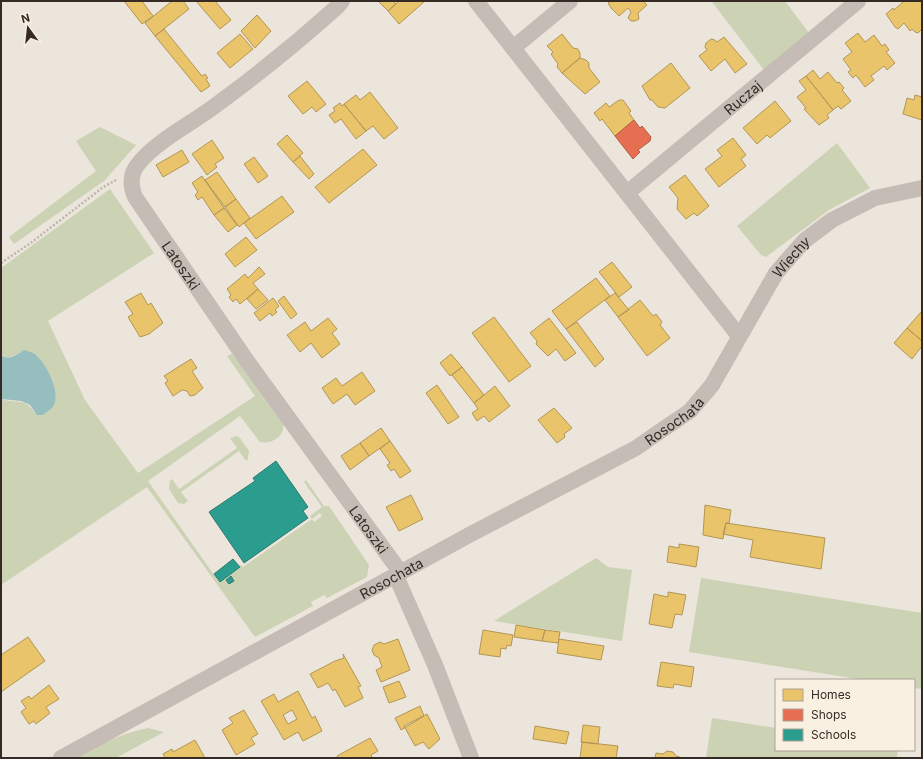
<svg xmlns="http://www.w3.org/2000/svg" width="923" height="759" font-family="Inter,sans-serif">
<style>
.green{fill:#ccd2b4}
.water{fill:#97bebf}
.homes{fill:#e9c46a;stroke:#b39655;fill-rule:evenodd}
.shops{fill:#e76f51;stroke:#b25a44}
.schools{fill:#2a9d8f;stroke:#2d7a6f}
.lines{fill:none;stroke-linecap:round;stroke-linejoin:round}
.path{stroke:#bdb5ae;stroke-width:2.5;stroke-dasharray:2 2;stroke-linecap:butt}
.minor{stroke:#c4bcb5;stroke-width:16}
.labels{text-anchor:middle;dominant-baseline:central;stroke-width:4;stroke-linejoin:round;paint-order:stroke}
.street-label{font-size:14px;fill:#352a24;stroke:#faf0e1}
</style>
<rect width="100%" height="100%" fill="#ece5dc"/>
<path class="green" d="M785,1L809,33L764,70L712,2Z
M100,127L136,145L104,181L14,244L9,237L96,171L76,141Z
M837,143L870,188L829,210L766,257L761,255L737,226Z
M110,189L154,253L48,321L85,400L138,473L255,396L227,356L232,354L280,420L282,419C288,433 274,445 260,442L240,416L148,481L219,582L241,565L243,567L312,519L314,522L322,516L320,513L312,519L310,516L322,507L304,482L306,480L324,506H329L369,565L367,577L327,598L324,595L311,602L313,606L255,637L147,487L1,585V399C17,404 24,397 35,413L24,350C16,355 10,360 1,355V268Z
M237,436L240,438L249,451L248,459L246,461L239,451L181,492L188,501L184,504L178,503L169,489L170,481L172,479L179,489L237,448L230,438Z
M596,558L608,567L632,570L622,641L494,621Z
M701,578L922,613V689L914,688V680H864L689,652Z
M712,718L776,728V750H898L897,758H706Z
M148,728L164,732L116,758H76C100,745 121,733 148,728Z"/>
<path class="water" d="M24,350C27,351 31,352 33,353C45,360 61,392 54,405C52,409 46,412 43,415H37L30,405L21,401L1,399V355C10,361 16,355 24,350Z"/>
<path class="homes" d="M124,1H142L153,16L142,24Z
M172,1H183L189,9L155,36L145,23Z
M196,1H215L231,20L220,29Z
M378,1H393L396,4L388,11Z
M399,1H425L399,24L388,11Z
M611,1H643L647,5L638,13L639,19L635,21H631L628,18L631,12L628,8L619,16L611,8L608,3Z
M904,1H922V29L918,33L915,32L912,29L910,31L904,23L898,29L895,27L886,14L893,8L894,10Z
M257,15L271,31L255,48L241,31Z
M164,29L202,76L205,74L208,78L206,79L210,86L201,92L155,36Z
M858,33L865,42L874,35L882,46L885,44L889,50L886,52L895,63L887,70L884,66L871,76L874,80L865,87L856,75L853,78L848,72L851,70L843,59L852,52L845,43Z
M240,34L253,49L230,68L217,53Z
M562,34L573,48L578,49L580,53V58L562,73L557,67L558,64L551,54L553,52L547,46Z
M724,37L747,64L735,73L725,59L711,71L699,56L707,50L705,47L706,43L711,39L715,40L717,42Z
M580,58L586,60L589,63V68L600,82L585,94L562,73Z
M671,63L690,88L665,108L658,107L652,100H650L642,86Z
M813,70L820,79L828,72L837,83L839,82L844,88L842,90L851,101L841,109L838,106L833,110L806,76Z
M806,76L833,110L827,115L829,118L819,125L804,109L806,108L797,97L806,90L799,81Z
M307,81L326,104L316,112L312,107L303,114L288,96Z
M370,92L398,128L384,139L373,126L366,131L344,104L356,95L360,100Z
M915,95L922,97V120L903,114L907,98L914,100Z
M619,100H623L631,111L629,113L634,120L615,136L602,119L600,121L594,113L606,103L609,107Z
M775,101L791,121L770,138L767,135L757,144L743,128Z
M340,103L342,106L344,104L366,131L356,139L341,119L335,123L329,115L335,111L333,108Z
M287,135L303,153L293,162L277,144Z
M733,138L746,155L741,159L746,166L719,187L705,169L722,156L717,150Z
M212,140L224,158L215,164L217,167L207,175L192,154Z
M363,149L377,165L329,203L315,187Z
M182,150L189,162L163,177L156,165Z
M300,156L314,174L309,179L293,162Z
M254,157L268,176L258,183L244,164Z
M217,172L236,199L225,207L205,180Z
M685,175L709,206L697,216L694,213L686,219L677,209L678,198L669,187Z
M202,176L224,208L214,215L202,197L198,200L195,195L198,192L192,183Z
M282,196L294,212L256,239L244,223Z
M236,199L250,218L239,227L225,207Z
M224,208L237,225L228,232L214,215Z
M246,237L257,250L235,267L225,254Z
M612,262L632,287L619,297L599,272Z
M259,267L265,274L253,283L258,289L240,304L236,299L233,302L229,297L231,295L227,289L245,274L248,278Z
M596,278L610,296L566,329L552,311Z
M258,289L268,300L256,309L247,299Z
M141,293L148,305L151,303L163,323L149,334L140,337L128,317L133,314L125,302Z
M615,293L629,310L618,317L605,300Z
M284,296L297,314L291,319L278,301Z
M273,298L279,306L275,310L277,312L272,316L270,313L260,321L254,313Z
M640,300L653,316L656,314L662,322L660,325L670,338L647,356L618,317Z
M922,311V341L907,328Z
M494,317L531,366L509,382L472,333Z
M328,318L337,329L332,333L340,344L322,358L311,343L300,352L287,335L305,322L311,331Z
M549,318L576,353L565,361L556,349L548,356L536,344L537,341L530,333Z
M577,322L604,359L595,367L566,329Z
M907,328L922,341V346L912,359L894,343Z
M451,354L462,367L450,376L440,363Z
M191,359L197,368L192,371L203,388L195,395L190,396L187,391L182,390L173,396L165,383L168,381L164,376Z
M462,367L484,395L474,403L452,375Z
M362,372L375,391L355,405L347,394L333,404L322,388L336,378L342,386Z
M437,385L459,417L448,424L426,393Z
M495,386L510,406L489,422L484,416L477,421L472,413L478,409L474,403Z
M554,408L572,428L564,434L565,437L557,443L538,420Z
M381,428L390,441L369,456L360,443Z
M390,441L411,471L400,478L394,469L391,471L387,465L390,463L380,449Z
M360,443L369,456L350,470L341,456Z
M411,495L423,519L399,531L386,507Z
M705,505L731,510L729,523H726L723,539L703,535Z
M726,523L825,538L821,569L750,557L753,540L723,534Z
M679,544L699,547L696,567L667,562L669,546L679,548Z
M668,592L686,595L682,615L675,614L672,628L649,624L654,594L668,597Z
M516,625L545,630L542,641L514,637Z
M483,630L513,635L511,646L507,645L506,649L501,648L500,657L479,654Z
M545,630L560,632L558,643L542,641Z
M28,637L45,661L1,692V655Z
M398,639L410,670L381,682L376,670L382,667L379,658L374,655L372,650L374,645L380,642L384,644Z
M559,639L604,646L601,660L557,653Z
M343,654L361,686L358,687L363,698L345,707L335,689L333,691L328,683L318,688L310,674L335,661L344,658Z
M661,662L694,667L691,687L674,684L673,688L657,686Z
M399,681L406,697L389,703L383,687Z
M49,685L59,699L46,707L50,713L36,724L34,721L29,724L21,712L26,708L21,701L29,696L31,699Z
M298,691L312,718L315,716L322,731L303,741L298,732L284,740L261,701L274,694L278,702ZM292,710L297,719L288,724L283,715Z
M420,706L424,716L401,730L395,718Z
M244,710L258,734L251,738L255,744L236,755L222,730L233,723L229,718Z
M427,714L440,739L429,749L423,742L415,746L404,726Z
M583,725L600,727L598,744L581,742Z
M535,726L569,732L566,744L533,739Z
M370,738L378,751L371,755L372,758H338L337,756Z
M195,740L205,758H165L163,754L172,749L173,752Z
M582,742L618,746L616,758H580Z
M667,751L673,752L676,756L683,758H655L656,753L663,754Z"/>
<path class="shops" d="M634,120L640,128L642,126L651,137L650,141L638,150L640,152L633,159L615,136Z"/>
<path class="schools" d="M276,461L308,507L303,511L308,518L244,563L209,512L255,481L253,478Z
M233,559L240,567L220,582L214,574Z
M231,576L234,581L229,584L226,580Z"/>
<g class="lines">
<path class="path" d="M1,263L32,242L102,188L116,180"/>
<g class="minor">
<path id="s1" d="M342,1L338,6C298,42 256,76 212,108C189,125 157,141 139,163C130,173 130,185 135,197L247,361L401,573"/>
<path d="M476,1L739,336"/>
<path d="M513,48L570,1"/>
<path id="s2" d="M627,193L858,1"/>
<path d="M396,576L435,665L471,758"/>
<path id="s3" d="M61,758L471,534L636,448L662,430L690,411L712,385L776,273L804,241L832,220L875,198L922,188"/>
</g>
</g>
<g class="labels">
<g class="street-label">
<text stroke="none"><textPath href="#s2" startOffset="150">Ruczaj</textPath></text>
<text stroke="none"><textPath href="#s3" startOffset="904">Wiechy</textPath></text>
<text stroke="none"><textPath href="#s1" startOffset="379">Latoszki</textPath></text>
<text stroke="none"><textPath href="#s3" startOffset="700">Rosochata</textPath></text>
<text stroke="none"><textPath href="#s1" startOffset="703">Latoszki</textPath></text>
<text stroke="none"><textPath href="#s3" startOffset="376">Rosochata</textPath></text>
</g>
</g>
<rect width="923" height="759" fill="none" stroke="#352a24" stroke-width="4"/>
<rect x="775" y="679" width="140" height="72" fill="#faf0e1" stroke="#aba195"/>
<rect x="783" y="689" width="20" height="12" fill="#e9c46a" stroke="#aba195"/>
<text x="811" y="699" font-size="12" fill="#352a24">Homes</text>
<rect x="783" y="709" width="20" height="12" fill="#e76f51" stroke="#aba195"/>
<text x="811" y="719" font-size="12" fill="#352a24">Shops</text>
<rect x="783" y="729" width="20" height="12" fill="#2a9d8f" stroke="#aba195"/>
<text x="811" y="739" font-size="12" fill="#352a24">Schools</text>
<g transform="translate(28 28) rotate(345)" stroke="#faf0e1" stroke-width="3" paint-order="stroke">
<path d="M0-3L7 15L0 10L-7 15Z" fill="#352a24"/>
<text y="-6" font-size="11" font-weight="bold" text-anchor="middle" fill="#352a24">N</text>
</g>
</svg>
